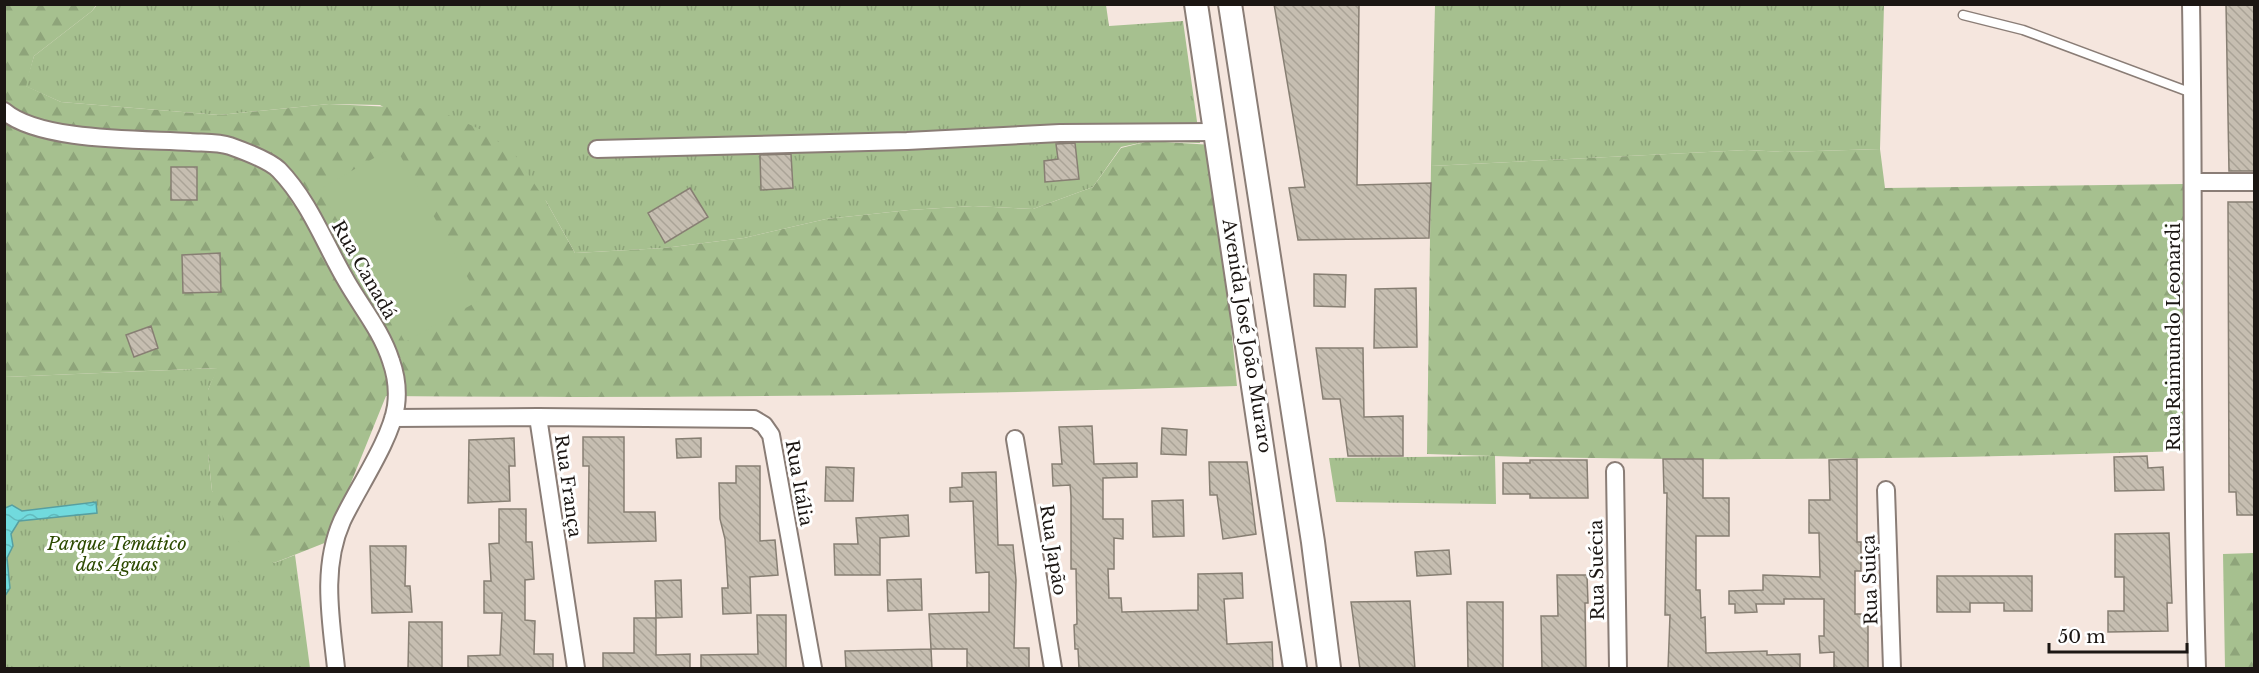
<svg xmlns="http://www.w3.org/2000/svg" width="2259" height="673" font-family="'Libre Baskerville',serif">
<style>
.grass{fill:url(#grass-tufts)}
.forest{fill:url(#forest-firs)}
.pitch{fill:#a6c08f}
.water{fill:url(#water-waves);stroke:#579fa0;stroke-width:1.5}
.building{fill:url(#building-back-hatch);stroke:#877f73;stroke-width:1.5}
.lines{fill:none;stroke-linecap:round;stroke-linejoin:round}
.lane-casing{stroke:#8a7d76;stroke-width:11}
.street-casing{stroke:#8a7d76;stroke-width:20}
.secondary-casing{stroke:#8a7d76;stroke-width:26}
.lane{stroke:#fff;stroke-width:8}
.street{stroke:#fff;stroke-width:16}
.secondary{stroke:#fff;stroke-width:22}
.labels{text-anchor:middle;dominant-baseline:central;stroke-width:6;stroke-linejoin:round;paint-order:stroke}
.street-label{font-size:18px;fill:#1b1613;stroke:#fff}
.park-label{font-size:18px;font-style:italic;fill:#2c4a00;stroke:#fff}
</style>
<defs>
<pattern id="grass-tufts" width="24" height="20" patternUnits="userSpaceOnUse" patternTransform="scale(1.5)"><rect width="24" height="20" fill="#a6c08f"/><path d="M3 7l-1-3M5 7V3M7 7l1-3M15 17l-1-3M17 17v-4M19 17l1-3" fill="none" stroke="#8ea47a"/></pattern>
<pattern id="forest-firs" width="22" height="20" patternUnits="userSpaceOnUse" patternTransform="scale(1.5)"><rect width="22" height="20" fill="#a6c08f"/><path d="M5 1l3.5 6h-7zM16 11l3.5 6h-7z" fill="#8ea47a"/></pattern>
<pattern id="water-waves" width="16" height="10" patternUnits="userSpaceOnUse" patternTransform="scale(1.5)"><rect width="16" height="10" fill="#71dadd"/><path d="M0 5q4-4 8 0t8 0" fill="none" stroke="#61babd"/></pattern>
<pattern id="building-back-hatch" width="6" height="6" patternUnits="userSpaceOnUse" patternTransform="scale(1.5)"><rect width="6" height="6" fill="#c6beb1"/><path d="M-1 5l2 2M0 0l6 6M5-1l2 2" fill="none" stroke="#aaa397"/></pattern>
</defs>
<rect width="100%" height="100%" fill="#f5e6de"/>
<path class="grass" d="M97,5H1106L1109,26L1183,21L1200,143L1149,141L1121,147L1093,187L1033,209L973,206L909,210L826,219L744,238L664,248L575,253L546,201L380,105L329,104L219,115L61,102L25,86L34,56L92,11Z
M1435,5H1884L1880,149L1785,152L1747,150L1431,166Z
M218,368L208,390V454L212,491L274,563L295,555L310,668H5V377Z
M1495,456L1496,504L1336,502L1329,458Z"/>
<path class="forest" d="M97,4L92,11L34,56L26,86L61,102L219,115L329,104L435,109L486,132L515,155L546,201L575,253L664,248L744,238L826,219L909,210L973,206L1033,209L1093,187L1121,148L1149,141L1213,145L1237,386C954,395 670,399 386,396L327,542L274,563L232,538L212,491L208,454V390L217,368L5,377V5Z
M1880,149L1885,188L2183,184L2184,451C1932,459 1680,463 1427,454L1431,166L1747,150L1785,152Z
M2254,553V668H2225L2223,554Z"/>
<path class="pitch" d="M395,146L480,300L405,342L320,189Z"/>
<path class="water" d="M96,502L97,513L19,521L11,534L13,546L7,558L10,588L5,596V508L12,505L22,511Z"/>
<path class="building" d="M1274,4H1359L1357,185L1431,183L1429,238L1298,240L1289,188L1305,187Z
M2226,4H2254V171H2229Z
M1075,143L1079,179L1045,182L1044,161L1058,159L1056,144Z
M791,154L793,188L761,190L760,155Z
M171,167H197V200H171Z
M690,188L708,217L665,243L648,213Z
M2228,202H2254V515H2237L2236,492H2229Z
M220,253L221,292L183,293L182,255Z
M1314,274L1346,275L1345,307L1314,306Z
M1416,288L1417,347L1374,348L1375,289Z
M151,326L158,348L134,357L126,335Z
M1316,348H1363L1364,417L1403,416V456H1348L1340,399H1323Z
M1092,426L1094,464L1137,463V477L1103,478V519H1123V539L1114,538V569H1108L1109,598H1121L1122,612L1198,610V574L1242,573L1243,598L1224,599L1227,644L1272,642L1273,669H1079L1078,649H1075L1074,625L1077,624L1076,569H1071V497L1070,485L1053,486L1052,464H1062L1059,427Z
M1162,428L1187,430L1186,455L1161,454Z
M583,437H624V512H655L656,541L588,543L589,466H583Z
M514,438L515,466H509L510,501L468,503L469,440Z
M701,438V457L677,458L676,439Z
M2147,456L2148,468L2163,467L2164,490L2115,491L2114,457Z
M1663,459H1703V498H1729V536H1696V590H1700L1701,618L1705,617L1706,653L1767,651V655L1800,654V669H1668L1670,615H1665L1667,493H1664Z
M1857,459V542H1861V571H1855V614H1868V669H1834V652L1820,653L1819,636H1824V599H1784V604H1756L1757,612L1735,613V604H1729V591L1763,590V575L1820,577L1819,533H1809V500H1830L1829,460Z
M1530,460H1587L1588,498H1530V494H1503V463H1530Z
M1209,462H1247L1256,534L1223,539L1217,495H1210Z
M736,466H760V541L775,540L778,575L750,577L751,613L723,614L722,588H728L725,539L720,519L719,483H736Z
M826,467L854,468L853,501H825Z
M996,472L998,545H1013L1016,580L1014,648H1029V669H967V649H931L929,614L989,612V572L976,573L973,501L950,502V488L962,487V473Z
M1183,500L1184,536L1153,537L1152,501Z
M499,509H526V542H532L534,579L525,580V620L535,621L534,654H553V669H468V656L500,655L502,613H484V581H491L489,544L499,543Z
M908,515L909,536L880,538V575H835L834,544H858L856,518Z
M2169,533L2172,603H2167L2168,631L2108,632V611H2124V577H2115V534Z
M370,546H406L405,586H410L412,612L372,613Z
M1449,550L1451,574L1417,576L1415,552Z
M1557,575H1587L1588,603H1585L1586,669H1542L1541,616H1558Z
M1937,576H2032V611H2004V603H1970V612H1937Z
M921,579L922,610L888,611L887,580Z
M681,580L682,617L656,618L655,581Z
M1410,601L1415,669H1360L1351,602Z
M1467,602H1503V669H1468Z
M757,615H786V669H701V655L758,654Z
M634,618H656V655L690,654V669H603V653H634Z
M409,622H442V669H408Z
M931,649L932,669H846L845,651Z"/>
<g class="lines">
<g class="lane-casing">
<path id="lane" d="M1963,15L2023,30L2192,93"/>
</g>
<g class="street-casing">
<path id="street" d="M2191,4C2195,226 2190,447 2197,668
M4,111C40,142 142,139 190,142C202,143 218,142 230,146C244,151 269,160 279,170C310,202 325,245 347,282C362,308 382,332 391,361C396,375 398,391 396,406C391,440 357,489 342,521C321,568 331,620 336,668
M597,149L907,141L1060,133L1214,132
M2194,182H2254
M538,417L754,419L764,425L771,435L813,668
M393,418L538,417L576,668
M1015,439L1053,668
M1615,471L1618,668
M1886,490L1892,668"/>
</g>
<g class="secondary-casing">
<path id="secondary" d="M1196,4L1295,668
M1230,4L1313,542L1329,668"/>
</g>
<use href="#lane" class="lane"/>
<use href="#street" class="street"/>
<use href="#secondary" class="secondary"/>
</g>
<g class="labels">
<g class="street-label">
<text transform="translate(364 270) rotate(60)">Rua Canadá</text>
<text transform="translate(1247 336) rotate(81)">Avenida José João Muraro</text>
<text transform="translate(2174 337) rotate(-90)">Rua Raimundo Leonardi</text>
<text transform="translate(799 483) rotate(80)">Rua Itália</text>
<text transform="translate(568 486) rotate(82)">Rua França</text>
<text transform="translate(1053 550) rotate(81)">Rua Japão</text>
<text transform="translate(1597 570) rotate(-91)">Rua Suécia</text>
<text transform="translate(1870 580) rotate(-92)">Rua Suiça</text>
</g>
<g class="park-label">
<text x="117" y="544">Parque Temático<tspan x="117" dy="21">das Águas</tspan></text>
</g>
</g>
<rect width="2259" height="673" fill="none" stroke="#1b1613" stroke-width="12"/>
<path d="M2049 643v9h138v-9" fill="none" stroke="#1b1613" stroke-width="3"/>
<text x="2058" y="643" font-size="18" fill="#1b1613" stroke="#ffffff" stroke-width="4.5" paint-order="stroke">50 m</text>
</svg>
